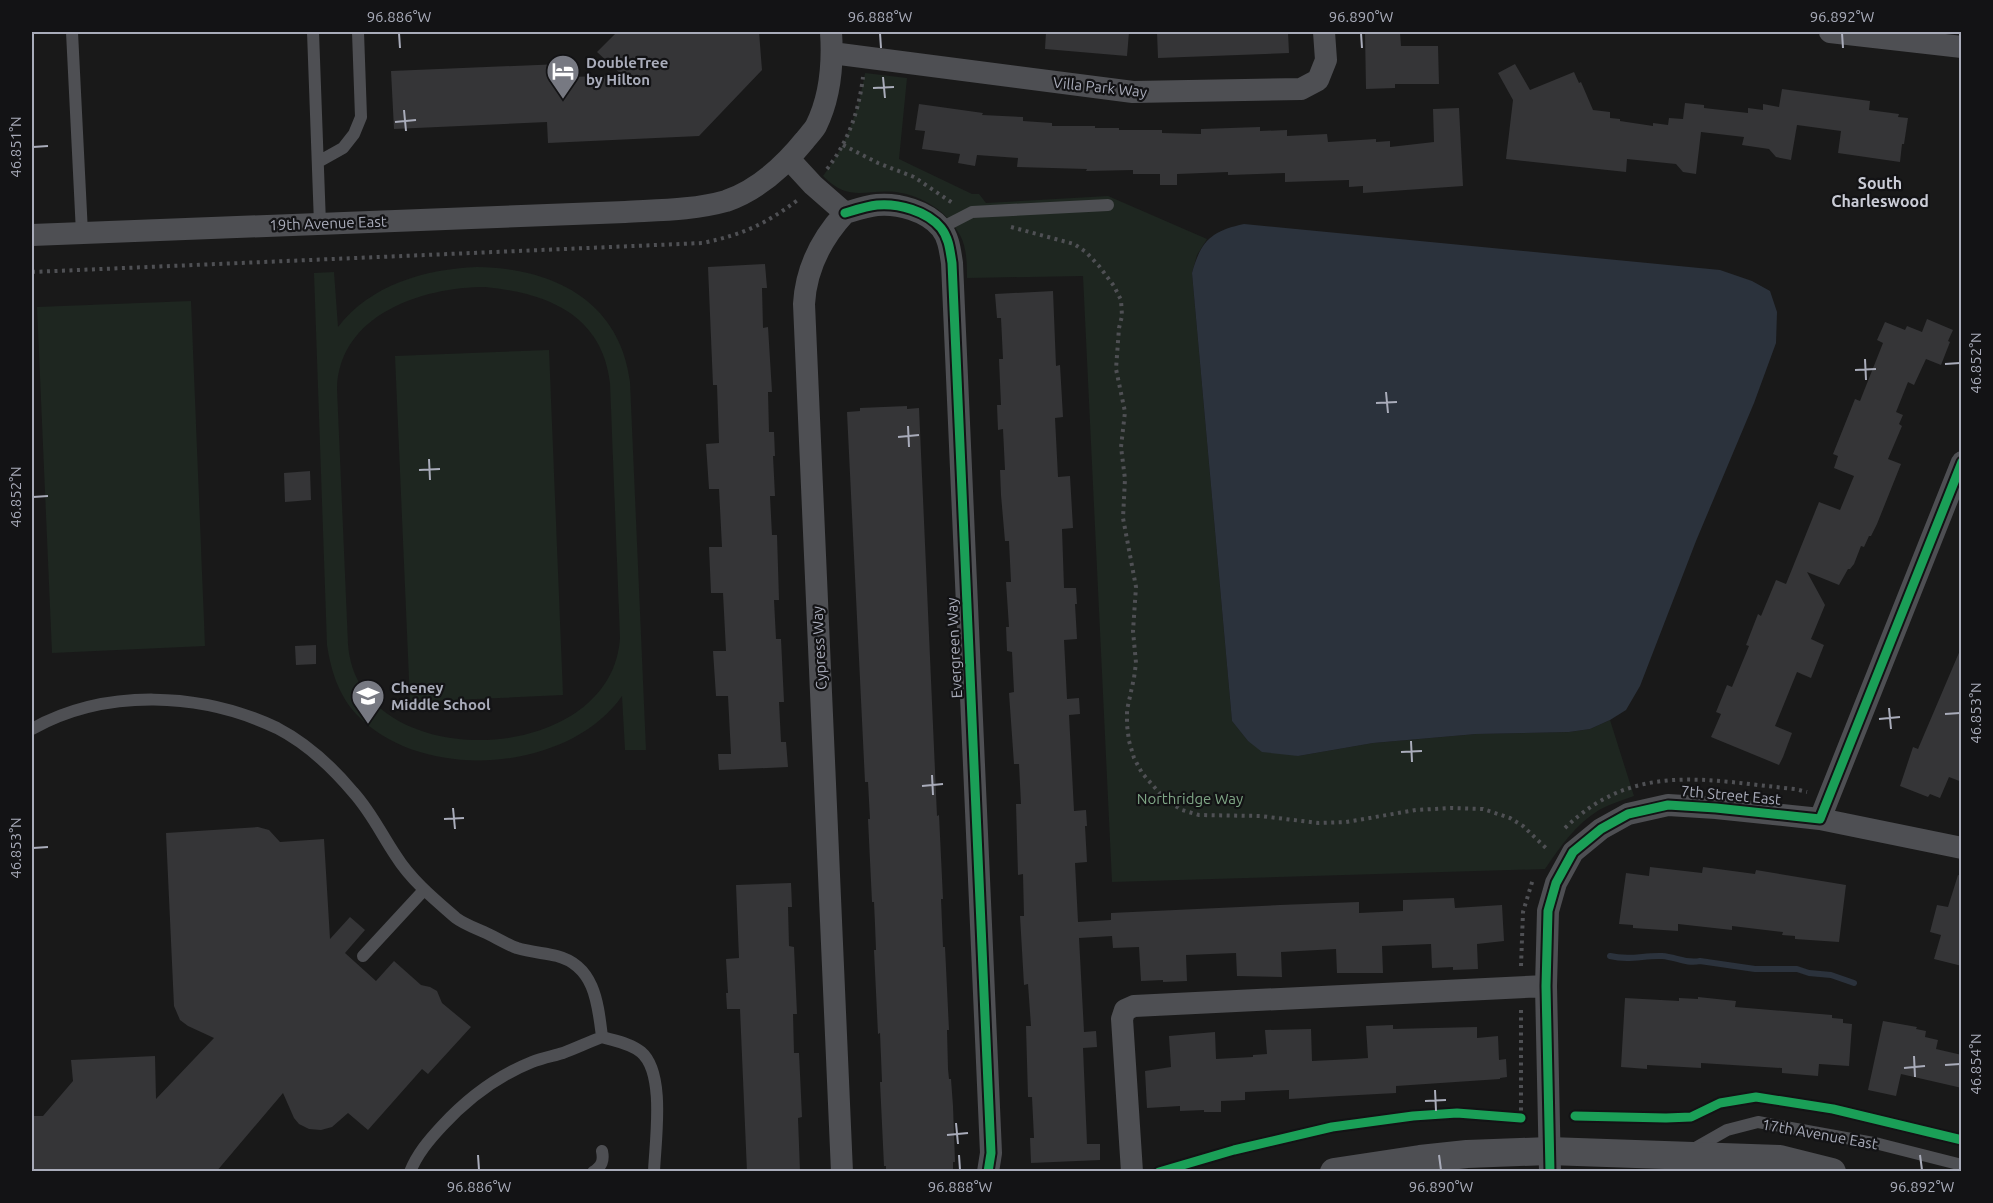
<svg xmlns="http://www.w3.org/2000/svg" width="1993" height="1203" font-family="Ubuntu,sans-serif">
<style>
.green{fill:#1e2620;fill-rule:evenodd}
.water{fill:#2b323c}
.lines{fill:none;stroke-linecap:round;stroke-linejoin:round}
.stream{stroke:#2b323c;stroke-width:6}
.building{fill:#353537}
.path{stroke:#4f5054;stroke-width:4;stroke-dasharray:3 4.5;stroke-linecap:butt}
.service{stroke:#4e4f53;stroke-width:12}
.minor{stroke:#4e4f53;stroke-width:22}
.tertiary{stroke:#4e4f53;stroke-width:28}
.cycleway-casing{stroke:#131315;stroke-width:13}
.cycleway{stroke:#1a9f57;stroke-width:9}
.ticks{fill:none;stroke:#a9acba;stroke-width:2}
.labels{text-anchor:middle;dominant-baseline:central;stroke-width:4.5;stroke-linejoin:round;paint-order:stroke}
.poi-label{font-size:15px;font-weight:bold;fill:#a9acba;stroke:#131315;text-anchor:start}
.street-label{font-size:15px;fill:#a9acba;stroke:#131315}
.park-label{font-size:15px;fill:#7fa686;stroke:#131315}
.neighbourhood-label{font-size:16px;font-weight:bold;fill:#caccd6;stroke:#131315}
.neatline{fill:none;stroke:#a9acba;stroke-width:2}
.ticks-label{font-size:15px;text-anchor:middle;fill:#a9acba}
</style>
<rect width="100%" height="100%" fill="#191919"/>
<path class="green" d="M865,73L907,78L899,159L972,194H979L986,203L1108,196L1207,239L1197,255L1192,273L1232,721L1248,741L1298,756L1373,743L1476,734L1569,732L1590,729L1610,720L1634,796C1623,800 1610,804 1599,810C1576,824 1560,847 1545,869L1112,882L1083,276L967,278C967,265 967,250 961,237C948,212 924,196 896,192C865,189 849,203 823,176C847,144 858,112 865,73Z
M477,267C553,268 620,301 630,382L646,750H625L622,696C568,773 422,783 357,715C339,696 331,671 327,645L314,273L334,272L338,327C370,285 425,269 477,267ZM485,287C546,293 602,314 610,383L620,638C612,769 357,777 348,644L337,389C339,314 423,287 485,287Z
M191,301L205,646L52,653L37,307Z
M549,350L563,695L410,702L395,356Z"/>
<path class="water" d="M1244,224L1720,270L1752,281L1770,291L1777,312L1776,343L1754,403L1696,541L1640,686L1626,710L1610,720L1590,729L1569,732L1476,734L1373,743L1298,756L1262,752L1248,741L1232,721L1192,273C1201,240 1212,231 1244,224Z"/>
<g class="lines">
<path class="stream" d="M1610,956C1630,961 1644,955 1662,956C1676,957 1686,964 1700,961L1755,969H1797L1809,973L1831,975L1854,983"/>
</g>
<path class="building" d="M617,32H759L762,70L699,136L548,143L547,122L394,129L391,71L561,64L562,89L573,77L622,75L597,52Z
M1046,32H1129L1127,56L1045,49Z
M1157,32H1288L1289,53L1158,58Z
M1365,32H1400L1401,46H1438L1439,84H1395V88L1366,89Z
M1515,64L1530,90L1574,72L1579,83L1581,82L1593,110L1610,112V118L1620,119V121L1653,126V123L1668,125L1669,118L1683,119L1685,103L1704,105V108L1748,113V108L1763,110V104L1779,107L1782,89L1870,101L1869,110L1899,114L1898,117L1908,118L1904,144H1902L1900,162L1838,153L1841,131L1797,125L1791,160L1776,157L1769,149L1742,145L1744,137L1701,132L1696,174L1683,172L1676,164L1627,159L1626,172L1506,159L1513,100L1498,73Z
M919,104L983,113L982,115L1023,117V121L1052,123V126H1095V128H1119V130H1162V133L1201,134V129L1260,127V131L1287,130V136L1327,134L1328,142L1376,139V142L1390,141V147L1434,142L1433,109L1459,108L1463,186L1363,193V186L1349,187V180L1285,182V173L1228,175V172L1177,174V185H1160V174H1133V170L1086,171L1087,169L1017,167L1018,158L977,155L975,166L958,163L960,154L922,149L925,131L915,130Z
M765,264L767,288H762L763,328L768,327L772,392H768L769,432H774L775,456H773L775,496H770L772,535H777L779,600H774L776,639H781L784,702H779L781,742H786L788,767L719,770L718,754H731L728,696H716L713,651H726L723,593H711L709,547H722L719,489H709L706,444L719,443L717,385H713L708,267Z
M1053,291L1056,366L1060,365L1063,417L1055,418L1058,477L1070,476L1073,528L1062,529L1064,588H1076L1077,604H1075L1077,639L1064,640L1067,699L1079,698L1080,714L1069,715L1074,811L1086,810L1087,826H1085L1087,862L1075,863L1078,922L1111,920V913L1280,905L1359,902V913L1403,911V900L1454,898L1455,908L1502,905L1504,941L1477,944L1478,969L1453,970V967L1432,968L1431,944L1382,946L1383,973H1337L1336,949L1281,952L1282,977L1237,976L1236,953L1186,955L1187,981L1163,982V980L1141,981L1139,947L1113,948L1112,936L1079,938L1084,1032L1096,1031L1097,1047L1083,1048L1087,1144H1100V1160L1031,1163L1030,1138H1034L1032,1097H1028L1026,1026H1031L1028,984L1024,985L1020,916H1024L1023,874L1018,875L1016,804H1021L1019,764H1014L1009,693L1014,692L1012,652L1007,651L1006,627H1009L1006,582H1011L1009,541H1005L1001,495L1000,470H1005L1003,429L998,430L997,405H1001L999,359H1003L1001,318H997L995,294Z
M1927,319L1953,330L1948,341L1950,342L1941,365L1926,359L1914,385L1908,382L1896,412L1903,415L1899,424L1902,426L1888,459L1901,464L1877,524L1871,536H1869L1864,547L1861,546L1854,564L1850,569H1848L1839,585L1807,572L1825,605L1811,639L1824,645L1811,678L1797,672L1775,726L1792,733L1783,757L1779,765L1711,737L1721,714L1716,712L1727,685L1732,687L1749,646L1746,645L1758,614L1761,616L1776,580L1786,584L1819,502L1840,510L1854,476L1834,468L1838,456L1833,454L1855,399L1860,401L1883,343L1877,340L1885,322L1905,330L1907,326L1922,332Z
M907,406V409L919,408L937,816L939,815L943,899H941L943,947H945L949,1030H947L948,1069L949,1079H951L953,1106L955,1162H953V1172H886V1166H884L880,1082H882L881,1057L880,1033L878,1034L874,950H876L875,924L874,902H872L868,819H870L868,782H865L847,412L860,411V408Z
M310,471L311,500L285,502L284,473Z
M316,645V664L296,665L295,646Z
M1961,648L1962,782L1949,777L1940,798L1930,794L1928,797L1900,786L1913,747L1918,749Z
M258,827L269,830L280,842L324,839L330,939L350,917L365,930L345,953L376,981L394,961L421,985L430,987L437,991L442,1003L471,1027L428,1074L422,1069L368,1130L348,1113L332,1127L321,1130L309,1129L299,1124L294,1118L283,1093L216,1172H32V1116H43L73,1081L71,1060L155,1056L156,1099L214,1038L188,1026L180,1020L174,1006L166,833Z
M1650,867L1702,873L1703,867L1755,874L1756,870L1846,885L1839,942L1795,939V936L1782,935L1783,932L1732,926V930L1678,924V931L1633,928V925L1619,924L1626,873L1649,876Z
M1958,875L1962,876V966L1934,959L1941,935L1930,932L1937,905L1948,907Z
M791,883L792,907H788L789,946L794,947L797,1014H793L794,1053H799L802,1117L798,1118L800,1172H747L740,1009H727L726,993H728L726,959L739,958L736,885Z
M1698,997L1736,1001L1735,1007L1832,1015V1018L1843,1019V1023L1852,1024L1849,1066L1819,1064L1818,1076L1782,1073V1068L1701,1063V1068L1647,1065V1069L1621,1067L1625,998L1679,1001V998L1698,999Z
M1883,1021L1917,1027L1916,1029L1926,1031L1925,1037L1938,1040L1936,1049L1962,1055V1088L1901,1074L1896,1096L1868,1090Z
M1393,1025V1029L1477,1027V1038L1498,1036L1499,1060L1506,1059L1507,1077L1500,1078V1079L1396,1086V1093L1340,1096L1289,1099V1090L1245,1092V1100L1221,1101V1112H1204V1110L1180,1111V1106L1147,1108L1145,1071L1171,1067L1169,1036L1215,1032L1216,1059L1253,1057V1055L1267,1054L1265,1030L1311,1029L1312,1061L1354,1059L1368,1058L1366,1026Z"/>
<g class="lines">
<path class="path" d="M843,145L878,163L914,177L954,204
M827,169C848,142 859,111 863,77
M1011,227L1074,244L1086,252L1099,266L1114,286L1121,300L1122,316L1119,328L1116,369L1125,412L1121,447L1125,479L1123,518L1136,587L1133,631L1136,663L1134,678L1127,710V725L1129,741L1134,758L1142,773L1156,789L1167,801L1182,810L1199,815L1260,816L1319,823L1346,822L1416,810L1451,808L1483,809L1510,818L1523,826L1548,850
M32,272L703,243C744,234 766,224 799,199
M1565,828C1635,760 1709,781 1795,789L1807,792
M1521,966L1523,912L1533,879
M1521,1118V1007"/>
<path class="service" d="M72,32L82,233
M313,32L320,224
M318,162L343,148L354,134L361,117L358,32
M941,228L972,212L1108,205
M32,729C106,688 201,692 277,728C306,743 332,767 353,792C372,813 381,834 396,856C411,880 434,899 456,918C464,924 475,928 484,932C495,937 506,944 517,948C530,952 544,953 557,956C595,966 598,1004 602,1037C615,1041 630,1043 641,1052C666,1073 655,1142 654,1172
M363,956L424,890
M410,1172C417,1154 429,1140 442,1126C467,1099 497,1076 532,1062C542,1058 553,1056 563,1053C576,1048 589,1042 602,1037
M593,1172C602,1166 604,1161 602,1151
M1695,1172L1683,1155L1727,1130L1758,1122L1879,1144L1962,1165"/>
<path class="minor" d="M1830,32L1962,47
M832,53L1133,92L1301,89L1318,80L1326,60L1324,32
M789,159L813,185L845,213C822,238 806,269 804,304L842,1172
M845,213C855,210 867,206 877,205C898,203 927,211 941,228C949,238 950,251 952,263L991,1153L988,1172
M32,235L625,212C659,210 694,210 726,201C758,190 784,166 805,140C808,136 813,131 816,126C830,98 833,62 831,32
M1820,819L1962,848
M1132,1172L1122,1019L1125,1010L1134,1006L1546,986
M1550,1172L1546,986L1548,911L1556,883L1573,852L1601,829L1628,814L1668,805L1716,808L1820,819L1962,462"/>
<path class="tertiary" d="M1334,1172L1420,1159L1467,1154L1549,1151L1780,1159L1832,1172"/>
<g class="cycleway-casing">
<path id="cycleway" d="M845,213C855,210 867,206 877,205C898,203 927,211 941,228C949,238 950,251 952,263L991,1153L988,1172
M1575,1116L1666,1118L1691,1117L1720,1103L1756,1097L1833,1109L1962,1140
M1159,1172L1234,1150L1332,1127L1413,1116L1457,1113L1521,1118
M1550,1172L1546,986L1548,911L1556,883L1573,852L1601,829L1628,814L1668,805L1716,808L1820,819L1962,462"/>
</g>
<use href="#cycleway" class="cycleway"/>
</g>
<path class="ticks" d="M399,33L400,48M880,33L881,48M1361,33L1362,48M1842,33L1843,48M883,77L885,98M873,88L894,87M404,110L406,131M395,122L416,120M33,147L48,146M1865,359L1866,380M1945,364L1960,363M1855,370L1876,369M1386,392L1388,413M1376,403L1397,402M908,426L909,447M898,437L919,435M429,459L430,480M419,470L440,469M33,497L48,496M1889,708L1891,729M1945,714L1960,713M1879,719L1900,717M1411,741L1412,762M1401,752L1422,751M932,775L933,795M922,786L943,784M453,808L455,829M444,819L464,818M33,848L48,847M1914,1056L1915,1077M1945,1065L1960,1064M1904,1068L1925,1066M1435,1090L1436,1111M1425,1101L1446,1100M956,1123L958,1144M947,1135L968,1133M478,1155L479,1170M959,1155L960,1170M1439,1155L1441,1170M1920,1155L1922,1170"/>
<defs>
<g id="hotel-pin" transform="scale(1.725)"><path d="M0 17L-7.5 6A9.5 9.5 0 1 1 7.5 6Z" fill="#777982" stroke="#131315"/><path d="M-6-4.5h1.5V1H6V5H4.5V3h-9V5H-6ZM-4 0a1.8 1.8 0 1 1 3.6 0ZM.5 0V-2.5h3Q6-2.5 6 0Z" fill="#fff"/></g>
<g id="school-pin" transform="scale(1.725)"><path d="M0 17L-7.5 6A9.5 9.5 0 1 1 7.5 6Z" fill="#777982" stroke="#131315"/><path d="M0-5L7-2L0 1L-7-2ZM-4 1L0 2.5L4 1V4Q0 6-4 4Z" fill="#fff"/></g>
</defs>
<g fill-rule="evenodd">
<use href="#hotel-pin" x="563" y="71"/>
<use href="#school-pin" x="368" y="696"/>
</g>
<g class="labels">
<g class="poi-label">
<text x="586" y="62">DoubleTree<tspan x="586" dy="17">by Hilton</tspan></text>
<text x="391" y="687">Cheney<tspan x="391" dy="17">Middle School</tspan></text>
</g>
<g class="street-label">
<text transform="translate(1100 87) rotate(6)">Villa Park Way</text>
<text transform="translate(328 223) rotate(-2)">19th Avenue East</text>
<text transform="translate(819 648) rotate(-93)">Cypress Way</text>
<text transform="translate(954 648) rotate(-93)">Evergreen Way</text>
<text transform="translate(1731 795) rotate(5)">7th Street East</text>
<text transform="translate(1820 1134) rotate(10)">17th Avenue East</text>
</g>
<g class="park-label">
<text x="1190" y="798">Northridge Way</text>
</g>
<g class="neighbourhood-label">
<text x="1880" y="183">South<tspan x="1880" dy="18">Charleswood</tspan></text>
</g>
</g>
<rect width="1993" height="1203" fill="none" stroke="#131315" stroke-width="66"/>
<rect x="33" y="33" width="1927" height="1137" class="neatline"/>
<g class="ticks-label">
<text x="399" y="22">96.886°W</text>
<text x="880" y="22">96.888°W</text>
<text x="1361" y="22">96.890°W</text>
<text x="1842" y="22">96.892°W</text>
<text transform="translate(16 147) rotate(-90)" y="5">46.851°N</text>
<text transform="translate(1976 363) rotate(-90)" y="5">46.852°N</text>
<text transform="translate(16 497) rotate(-90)" y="5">46.852°N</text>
<text transform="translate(1976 713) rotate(-90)" y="5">46.853°N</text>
<text transform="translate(16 848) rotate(-90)" y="5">46.853°N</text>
<text transform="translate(1976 1064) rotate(-90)" y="5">46.854°N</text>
<text x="479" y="1192">96.886°W</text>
<text x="960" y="1192">96.888°W</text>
<text x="1441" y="1192">96.890°W</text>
<text x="1922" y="1192">96.892°W</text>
</g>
</svg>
